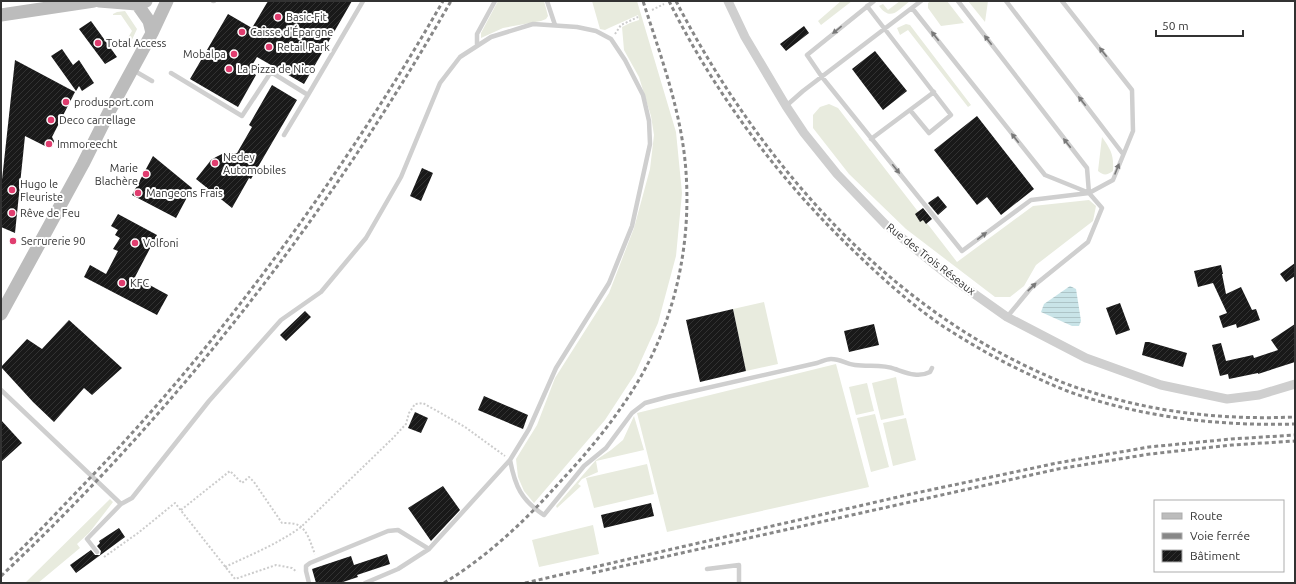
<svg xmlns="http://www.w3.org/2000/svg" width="1296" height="584" font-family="Ubuntu,sans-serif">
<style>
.grass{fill:#e8ebde}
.water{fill:url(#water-rules)}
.building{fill:url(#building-hatch)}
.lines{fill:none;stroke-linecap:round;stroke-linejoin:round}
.path{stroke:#ccc;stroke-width:2;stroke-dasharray:2 2;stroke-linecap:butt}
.lane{stroke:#cfcfcf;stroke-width:4.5}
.street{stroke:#cfcfcf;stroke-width:9}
.secondary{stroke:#bcbcbc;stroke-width:13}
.rail{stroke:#878787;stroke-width:3;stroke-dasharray:4 3;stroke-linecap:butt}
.oneway{fill:#797979}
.poi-dot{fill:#e03d6f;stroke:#fff;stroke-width:1.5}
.labels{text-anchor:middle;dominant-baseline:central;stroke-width:4;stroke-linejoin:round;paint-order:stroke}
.poi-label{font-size:11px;fill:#323232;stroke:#fff;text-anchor:start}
.street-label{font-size:11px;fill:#323232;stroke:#fff}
</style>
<defs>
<pattern id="water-rules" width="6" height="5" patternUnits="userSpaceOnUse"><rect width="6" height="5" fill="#c9e4e8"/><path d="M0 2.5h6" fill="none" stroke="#adc4c7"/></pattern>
<pattern id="building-hatch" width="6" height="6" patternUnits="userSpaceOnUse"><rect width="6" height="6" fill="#191919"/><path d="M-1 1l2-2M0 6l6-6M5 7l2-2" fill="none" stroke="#323232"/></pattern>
</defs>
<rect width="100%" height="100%" fill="#fff"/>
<path class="grass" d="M498,1H544L548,16L546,19L541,21L503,28L481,38V33Z
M592,1H637L676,132L682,193L676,256L658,323L635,374L605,420L534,503L524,491L518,477L516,459L537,425L555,378L609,293L634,228L650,169L654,135L651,116L639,77L624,50L622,27L630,23L639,20L638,15L609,28L605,30L600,29Z
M841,1H852L821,25L818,21Z
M900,1H910C898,10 891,22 879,6L883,4L888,10Z
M931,1H947L964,23L941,26L928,8V3Z
M968,1H988L985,22Z
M125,11L137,29L130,44H129L126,41L132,31L121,15H113V14L117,12Z
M906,24L910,25L971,105L968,107L908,30L900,35L897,28Z
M829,104L838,108L957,262L1033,206L1089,200L1096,206L1093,221L1036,265L1024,286L1010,297H995L906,229L849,174L813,128V115L820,107Z
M1102,137C1111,150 1114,155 1113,171C1107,175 1104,176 1098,171Z
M764,302L778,364L746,371L733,309Z
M836,364L869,487L667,532L637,413Z
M896,377L904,415L881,420L872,383Z
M867,383L874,411L856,415L849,387Z
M875,414L889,467L871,472L857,418Z
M634,416L644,450L596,461L598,472L582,479L578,484L581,486L557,508L556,506L596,460L611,450L623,440Z
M906,418L916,460L893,466L883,423Z
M647,464L654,494L594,508L586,478Z
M110,499L113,502L89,533L77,544L80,548L38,583H25Z
M593,525L599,554L539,567L532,540Z"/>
<path class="water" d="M1070,286L1076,289L1081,321L1079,326H1072L1041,312L1044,304Z"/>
<path class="building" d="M268,1H352L304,84L257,57L249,70L256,75L238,107L190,79L228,14L252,28Z
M91,21L117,57L105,64L79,29Z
M804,26L809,33L786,51L780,44Z
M62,49L73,65L79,60L94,83L82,91L79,86L76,91L51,56Z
M875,51L907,91L883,110L852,69Z
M15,60L75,92L52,137L54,141L52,147H47L25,136L15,233L1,227V189Z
M272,85L297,100L251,179L249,178L232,208L196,179L211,160L216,157L222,154L237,153L252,127L249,125Z
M977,116L1034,189L1001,215L987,197L977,205L934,150Z
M153,156L192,188L176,218L132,195Z
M422,168L433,173L421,201L410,196Z
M938,196L947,207L938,215L928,203Z
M923,208L932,219L926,224L923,220L920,222L915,214Z
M118,214L157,235L135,277L168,295L157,315L84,277L90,265L106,274L118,251L113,249L120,238L115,235L118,230L111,226Z
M1295,263V276L1286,282L1280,274Z
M1221,265L1223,274H1222L1226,294L1241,287L1252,310L1256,309L1260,320L1237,328L1236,324L1223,328L1219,316L1227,313L1213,283L1198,287L1194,271Z
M1120,303L1130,330L1116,335L1106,308Z
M733,309L746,371L700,382L686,320Z
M305,311L311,317L286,341L280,335Z
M69,320L122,368L92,395L84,388L54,422L33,402L1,367L27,339L42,349Z
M874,324L879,345L849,352L844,331Z
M1295,324V362L1258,374V373L1229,379L1228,374L1220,376L1212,345L1221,343L1226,361L1253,355L1254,358L1278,350L1271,340Z
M1145,342H1149L1187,353L1183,367L1142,355Z
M484,396L528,415L523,429L478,410Z
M415,412L428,418L421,433L408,428Z
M1,420L22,443L1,462Z
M443,486L460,510L431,541L408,508Z
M651,503L654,516L604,528L601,515Z
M119,528L125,537L76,573L70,565L91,550L95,555H100L101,551L97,546L100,543L99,541Z
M387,554L390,564L357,575L358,577L340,583H316L312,569L351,556L354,565Z"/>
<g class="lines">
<path class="path" d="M652,10L664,4
M615,34L621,25L638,17
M181,510L230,471L242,483L249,477L254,482L282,523C286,523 294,523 298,525C308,530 311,545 315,554
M104,557L138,533L175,503L235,579L276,565L292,568L297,572
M225,567C250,555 278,544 301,527L393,438L406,424L409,413L415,404L423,403L465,427L505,456"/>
<path class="lane" d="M213,1H214
M547,1L555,25
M874,1L807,55L822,77L962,251L1031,200L1089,193L1113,180L1133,131L1132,90L1062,1
M958,1L1087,168L1089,193L1102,208L1088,242L1031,288L1007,317
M1006,1L1123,154
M867,6L951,115L929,133L910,110
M912,8L1045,175L1087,192
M477,45V34L495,1
M133,70L152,81
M171,73L242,116L271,72L308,95L284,135
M308,95L363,1
M786,106L803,91L921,1
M871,139L934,92
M1,390L121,504L132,498L209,401L281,320L321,292L366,238L401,177L440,83L460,57L491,37L533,24L577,27L596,31L611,39L625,60L643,95L649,121L650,144L632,226L609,283L556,368L529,429L510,460L429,549L398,569L365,583
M510,460C515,486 521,500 544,515L584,466L606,448L632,413L645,403L667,397L817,363C821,362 826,359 831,359C841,359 846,364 855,365C868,367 883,364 895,369C907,373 918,378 930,372L932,368
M97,552L87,539L121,504
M707,569L739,565V583
M309,583L306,571V566L310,563L388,531L398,530L429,549"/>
<path class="street" d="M728,1L745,37L786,106L804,133L837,174L886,225L949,276L1007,317L1086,358L1161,385L1227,399L1259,395L1295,384"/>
<path class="secondary" d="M99,1L137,4L146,1
M137,4L149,21L152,33
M1,15L94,1
M1,314L83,164L109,112L152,33L167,1"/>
<path class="rail" d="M669,1C716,96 781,182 858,255C884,280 911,304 941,325C966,341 991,356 1018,369C1041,380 1064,391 1088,398C1156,419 1225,426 1295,424
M676,1C753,151 874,294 1028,367C1049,377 1069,386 1091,392C1158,413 1225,420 1295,417
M10,560C37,534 63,506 89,479C177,388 255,289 327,185C368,125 407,64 443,1
M592,573L1058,469L1150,454L1232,445L1295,441
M1,576C179,409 330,213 451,1
M444,583C488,556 525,521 559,483C589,451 618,416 640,378C676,316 691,243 686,172C682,113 661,57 643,1
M525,583L911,494L1057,463L1149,447L1231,439L1295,435"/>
</g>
<defs><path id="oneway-solid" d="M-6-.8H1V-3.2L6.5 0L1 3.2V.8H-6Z"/></defs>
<g class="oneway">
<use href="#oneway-solid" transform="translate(837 30) rotate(141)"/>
<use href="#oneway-solid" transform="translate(935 36) rotate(-128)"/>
<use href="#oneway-solid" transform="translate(988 40) rotate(-128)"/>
<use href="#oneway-solid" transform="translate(1103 52) rotate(-128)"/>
<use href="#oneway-solid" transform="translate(1082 101) rotate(-128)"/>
<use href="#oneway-solid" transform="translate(1015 138) rotate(-128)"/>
<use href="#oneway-solid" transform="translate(1067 143) rotate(-128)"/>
<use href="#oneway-solid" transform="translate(896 169) rotate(51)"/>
<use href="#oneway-solid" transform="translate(1117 169) rotate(-68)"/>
<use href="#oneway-solid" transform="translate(982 236) rotate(-37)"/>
<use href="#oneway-solid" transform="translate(1032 287) rotate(-44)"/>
</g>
<g class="poi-dot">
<circle cx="278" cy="17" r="4"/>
<circle cx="242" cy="32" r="4"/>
<circle cx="98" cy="43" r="4"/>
<circle cx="269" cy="47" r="4"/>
<circle cx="234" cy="54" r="4"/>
<circle cx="229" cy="69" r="4"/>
<circle cx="66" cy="102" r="4"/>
<circle cx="51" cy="120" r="4"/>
<circle cx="49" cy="144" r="4"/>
<circle cx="215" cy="163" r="4"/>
<circle cx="146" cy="174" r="4"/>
<circle cx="12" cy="190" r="4"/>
<circle cx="138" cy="193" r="4"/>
<circle cx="12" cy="213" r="4"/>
<circle cx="13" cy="241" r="4"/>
<circle cx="135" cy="243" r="4"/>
<circle cx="122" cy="283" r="4"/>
</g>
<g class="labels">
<g class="poi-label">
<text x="286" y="17">Basic-Fit</text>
<text x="250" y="32">Caisse d'Épargne</text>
<text x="106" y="43">Total Access</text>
<text x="277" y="47">Retail Park</text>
<text x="226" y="54" text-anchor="end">Mobalpa</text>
<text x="237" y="69">La Pizza de Nico</text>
<text x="74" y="102">produsport.com</text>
<text x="59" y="120">Deco carrellage</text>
<text x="57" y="144">Immoreecht</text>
<text x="223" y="157">Nedey<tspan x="223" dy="13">Automobiles</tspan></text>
<text x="138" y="168" text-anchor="end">Marie<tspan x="138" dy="13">Blachère</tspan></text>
<text x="20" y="184">Hugo le<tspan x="20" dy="13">Fleuriste</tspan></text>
<text x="146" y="193">Mangeons Frais</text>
<text x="20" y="213">Rêve de Feu</text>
<text x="21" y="241">Serrurerie 90</text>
<text x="143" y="243">Volfoni</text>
<text x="130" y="283">KFC</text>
</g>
<g class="street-label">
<text transform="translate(931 259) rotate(38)">Rue des Trois Réseaux</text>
</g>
</g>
<rect width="1296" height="584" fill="none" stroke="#323232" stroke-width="4"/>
<rect x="1154" y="500" width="130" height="72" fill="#ffffff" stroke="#adadad"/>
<rect x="1162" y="513" width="20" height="6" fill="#bcbcbc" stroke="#adadad"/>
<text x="1190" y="520" font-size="12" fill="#323232">Route</text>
<rect x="1162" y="533" width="20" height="6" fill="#878787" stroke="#adadad"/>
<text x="1190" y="540" font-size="12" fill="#323232">Voie ferrée</text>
<rect x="1162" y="550" width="20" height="12" fill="url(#building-hatch)" stroke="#adadad"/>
<text x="1190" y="560" font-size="12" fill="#323232">Bâtiment</text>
<path d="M1156 30v6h87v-6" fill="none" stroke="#323232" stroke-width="2"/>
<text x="1162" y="30" font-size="12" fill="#323232" stroke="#ffffff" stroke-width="3" paint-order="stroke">50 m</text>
</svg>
